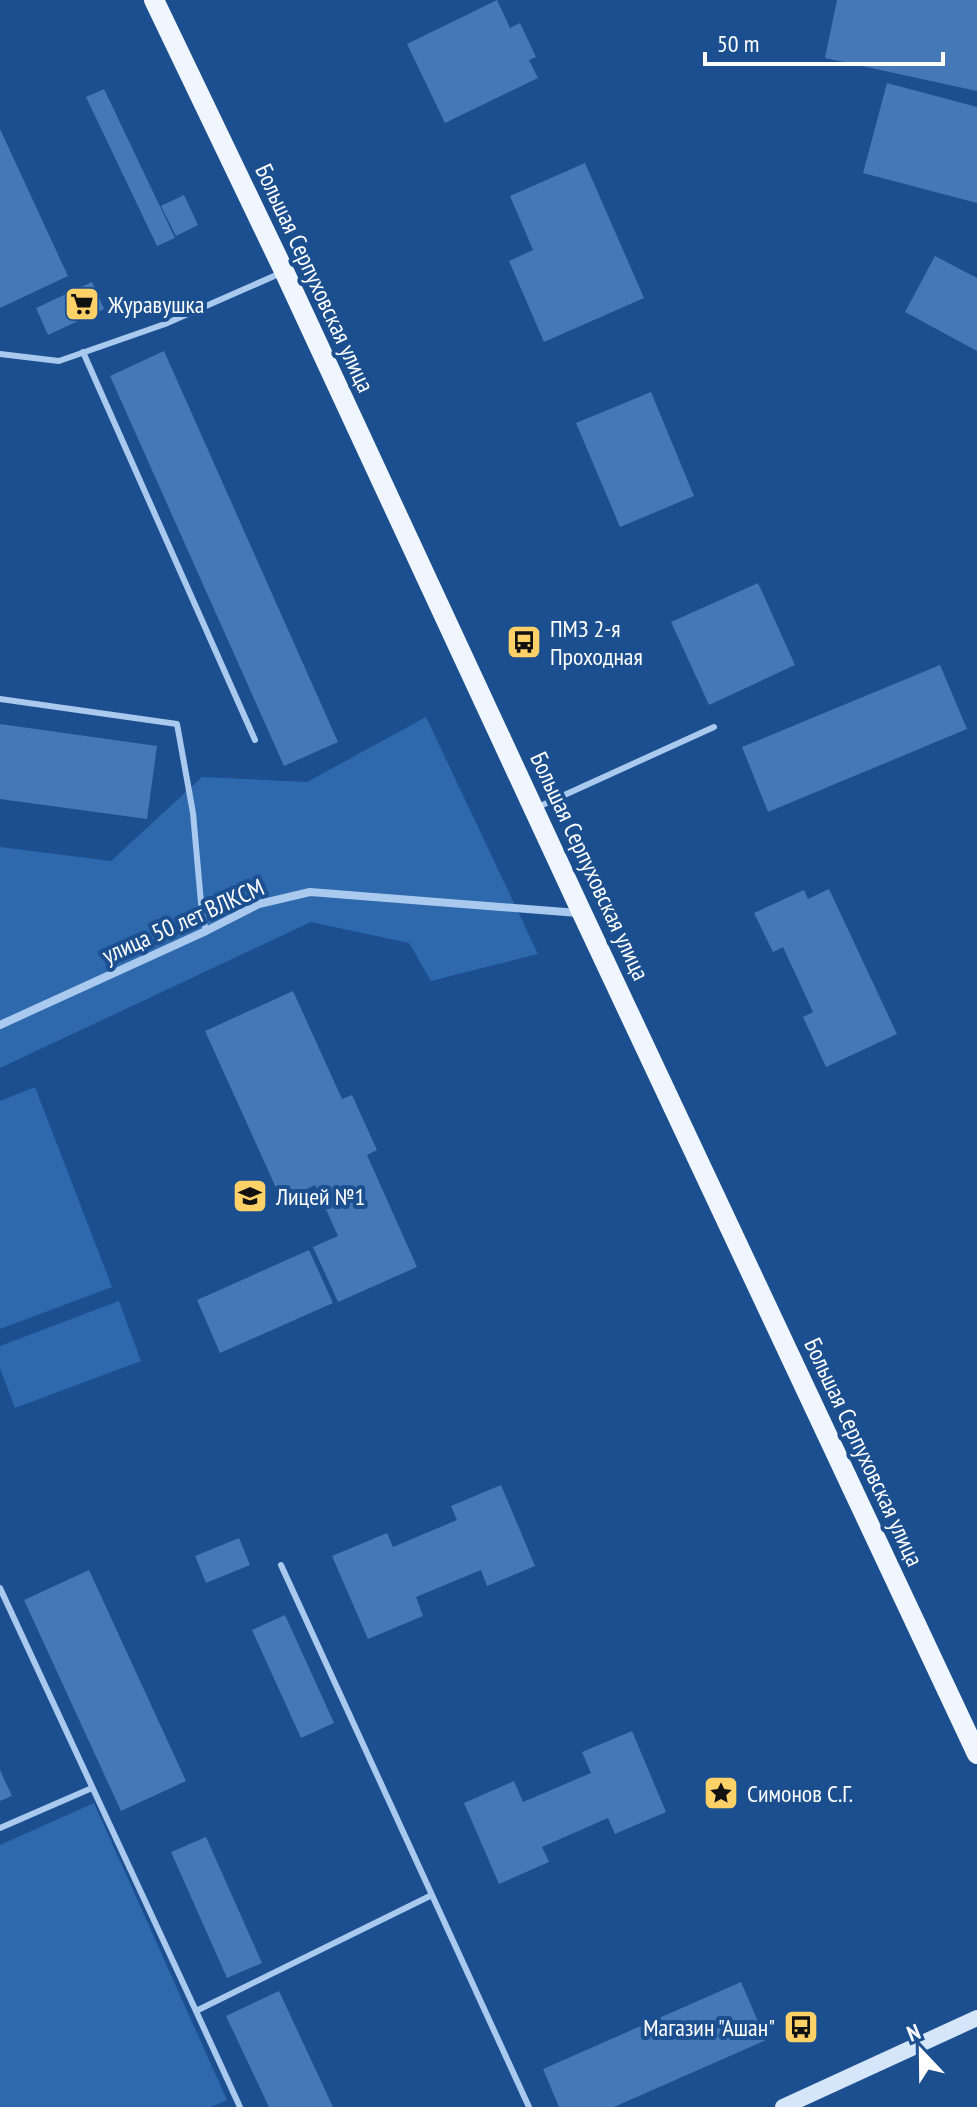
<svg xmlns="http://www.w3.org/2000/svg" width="977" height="2107" font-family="'PT Sans Narrow',sans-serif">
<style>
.green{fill:#2e69ad}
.building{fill:#4478b7}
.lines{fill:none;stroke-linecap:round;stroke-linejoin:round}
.lane{stroke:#a9c9ee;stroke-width:6}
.street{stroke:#a9c9ee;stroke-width:8}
.secondary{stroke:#d6e6fa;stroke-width:16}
.primary{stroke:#f0f6ff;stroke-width:20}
.labels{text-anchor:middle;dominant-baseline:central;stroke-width:8;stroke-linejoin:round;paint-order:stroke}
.street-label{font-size:24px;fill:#fff;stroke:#1b4f8f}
.poi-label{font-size:24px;fill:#fff;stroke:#1b4f8f;text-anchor:start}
</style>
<rect width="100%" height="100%" fill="#1b4f8f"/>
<path class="green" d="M426,717L538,954L431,981L409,943L311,922L0,1068V847L111,861L202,777L307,782Z
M35,1087L112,1287L0,1329V1101Z
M119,1301L141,1361L15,1408L0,1368V1346Z
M94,1803L227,2100L211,2107H0V1845Z"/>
<path class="building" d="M497,0L510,28L520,23L536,57L529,60L538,78L445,123L407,44Z
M837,0H977V91L825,58Z
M887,83L977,107V203L863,173Z
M104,89L175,238L157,246L86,97Z
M0,129L68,276L0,308Z
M585,163L644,298L544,342L509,261L533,250L510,196Z
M184,195L198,225L176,236L161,206Z
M935,256L977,278V351L905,312Z
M92,282L104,309L48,335L36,308Z
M164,351L338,742L284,766L110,376Z
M651,392L694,496L620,527L576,423Z
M758,583L795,665L709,705L671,622Z
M940,665L967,729L768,812L742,747Z
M0,724L157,746L147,819L0,799Z
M829,889L897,1034L826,1067L803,1017L813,1012L783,947L773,952L754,913L804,890L808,899Z
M293,991L342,1099L352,1095L377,1150L367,1155L417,1267L338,1302L313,1247L338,1236L315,1185L282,1201L205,1031Z
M309,1250L333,1303L220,1353L197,1300Z
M501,1485L535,1566L487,1586L481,1570L416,1597L423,1616L368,1639L332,1556L387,1533L393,1547L457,1520L451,1506Z
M239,1538L250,1565L206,1583L195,1556Z
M89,1570L186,1781L121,1811L24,1600Z
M285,1615L334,1723L301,1738L252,1630Z
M632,1731L666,1812L615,1834L608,1818L542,1847L549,1862L499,1884L464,1803L514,1781L523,1802L591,1773L582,1752Z
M0,1770L12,1796L0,1801Z
M206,1837L262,1963L227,1978L171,1852Z
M741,1982L766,2040L614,2107H559L543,2069Z
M279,1991L333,2107H269L226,2016Z"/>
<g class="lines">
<path class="lane" d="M83,352L255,740
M0,354L59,361L165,324L281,273
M0,699L177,724L193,813L202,914L206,931
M538,807L714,727
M281,1565L529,2107
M0,1588L196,2011L432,1895
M0,1828L92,1788
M196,2011L240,2107"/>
<path class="street" d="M0,1025L206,931L259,904L310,892L578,913"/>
<path class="secondary" d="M783,2107L977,2018"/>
<path class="primary" d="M154,0L284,271L582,913L977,1754"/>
</g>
<defs>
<g id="supermarket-square" transform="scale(1.8)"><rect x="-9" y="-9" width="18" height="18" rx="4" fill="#ffd166" stroke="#1b4f8f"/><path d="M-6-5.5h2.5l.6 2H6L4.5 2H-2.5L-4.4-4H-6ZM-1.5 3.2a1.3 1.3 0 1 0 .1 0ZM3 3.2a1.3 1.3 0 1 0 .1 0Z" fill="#111"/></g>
<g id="bus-square" transform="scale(1.8)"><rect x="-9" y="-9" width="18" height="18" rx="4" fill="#ffd166" stroke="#1b4f8f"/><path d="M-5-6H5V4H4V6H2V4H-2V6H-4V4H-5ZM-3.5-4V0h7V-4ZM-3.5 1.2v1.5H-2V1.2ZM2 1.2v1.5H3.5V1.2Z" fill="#111"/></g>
<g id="school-square" transform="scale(1.8)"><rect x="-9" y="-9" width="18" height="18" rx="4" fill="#ffd166" stroke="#1b4f8f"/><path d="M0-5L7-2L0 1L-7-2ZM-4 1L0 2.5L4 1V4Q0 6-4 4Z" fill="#111"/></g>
<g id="sight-square" transform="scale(1.8)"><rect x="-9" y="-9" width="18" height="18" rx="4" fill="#ffd166" stroke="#1b4f8f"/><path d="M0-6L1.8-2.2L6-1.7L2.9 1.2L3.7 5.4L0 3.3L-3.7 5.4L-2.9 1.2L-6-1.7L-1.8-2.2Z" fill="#111"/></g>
</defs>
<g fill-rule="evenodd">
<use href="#supermarket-square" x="82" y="304"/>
<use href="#bus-square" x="524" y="642"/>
<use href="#school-square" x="250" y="1196"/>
<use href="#sight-square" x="721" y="1793"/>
<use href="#bus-square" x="801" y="2027"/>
</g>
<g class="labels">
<g class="street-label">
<text transform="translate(315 278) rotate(65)">Большая Серпуховская улица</text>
<text transform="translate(590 866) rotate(65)">Большая Серпуховская улица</text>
<text transform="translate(183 921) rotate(-24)">улица 50 лет ВЛКСМ</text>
<text transform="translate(864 1452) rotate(65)">Большая Серпуховская улица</text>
</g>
<g class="poi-label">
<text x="108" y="304">Журавушка</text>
<text x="550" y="628">ПМЗ 2-я<tspan x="550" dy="28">Проходная</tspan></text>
<text x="276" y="1196">Лицей №1</text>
<text x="747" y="1793">Симонов С.Г.</text>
<text x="775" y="2027" text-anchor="end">Магазин "Ашан"</text>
</g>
</g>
<g transform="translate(921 2051) rotate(338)" stroke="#1b4f8f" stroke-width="6" paint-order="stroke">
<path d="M0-6L14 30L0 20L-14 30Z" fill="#ffffff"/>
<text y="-12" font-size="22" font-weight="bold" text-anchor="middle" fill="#ffffff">N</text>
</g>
<path d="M705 52v12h238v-12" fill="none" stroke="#ffffff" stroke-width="4"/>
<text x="717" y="52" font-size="24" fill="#ffffff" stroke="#1b4f8f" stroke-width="6" paint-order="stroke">50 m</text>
</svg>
